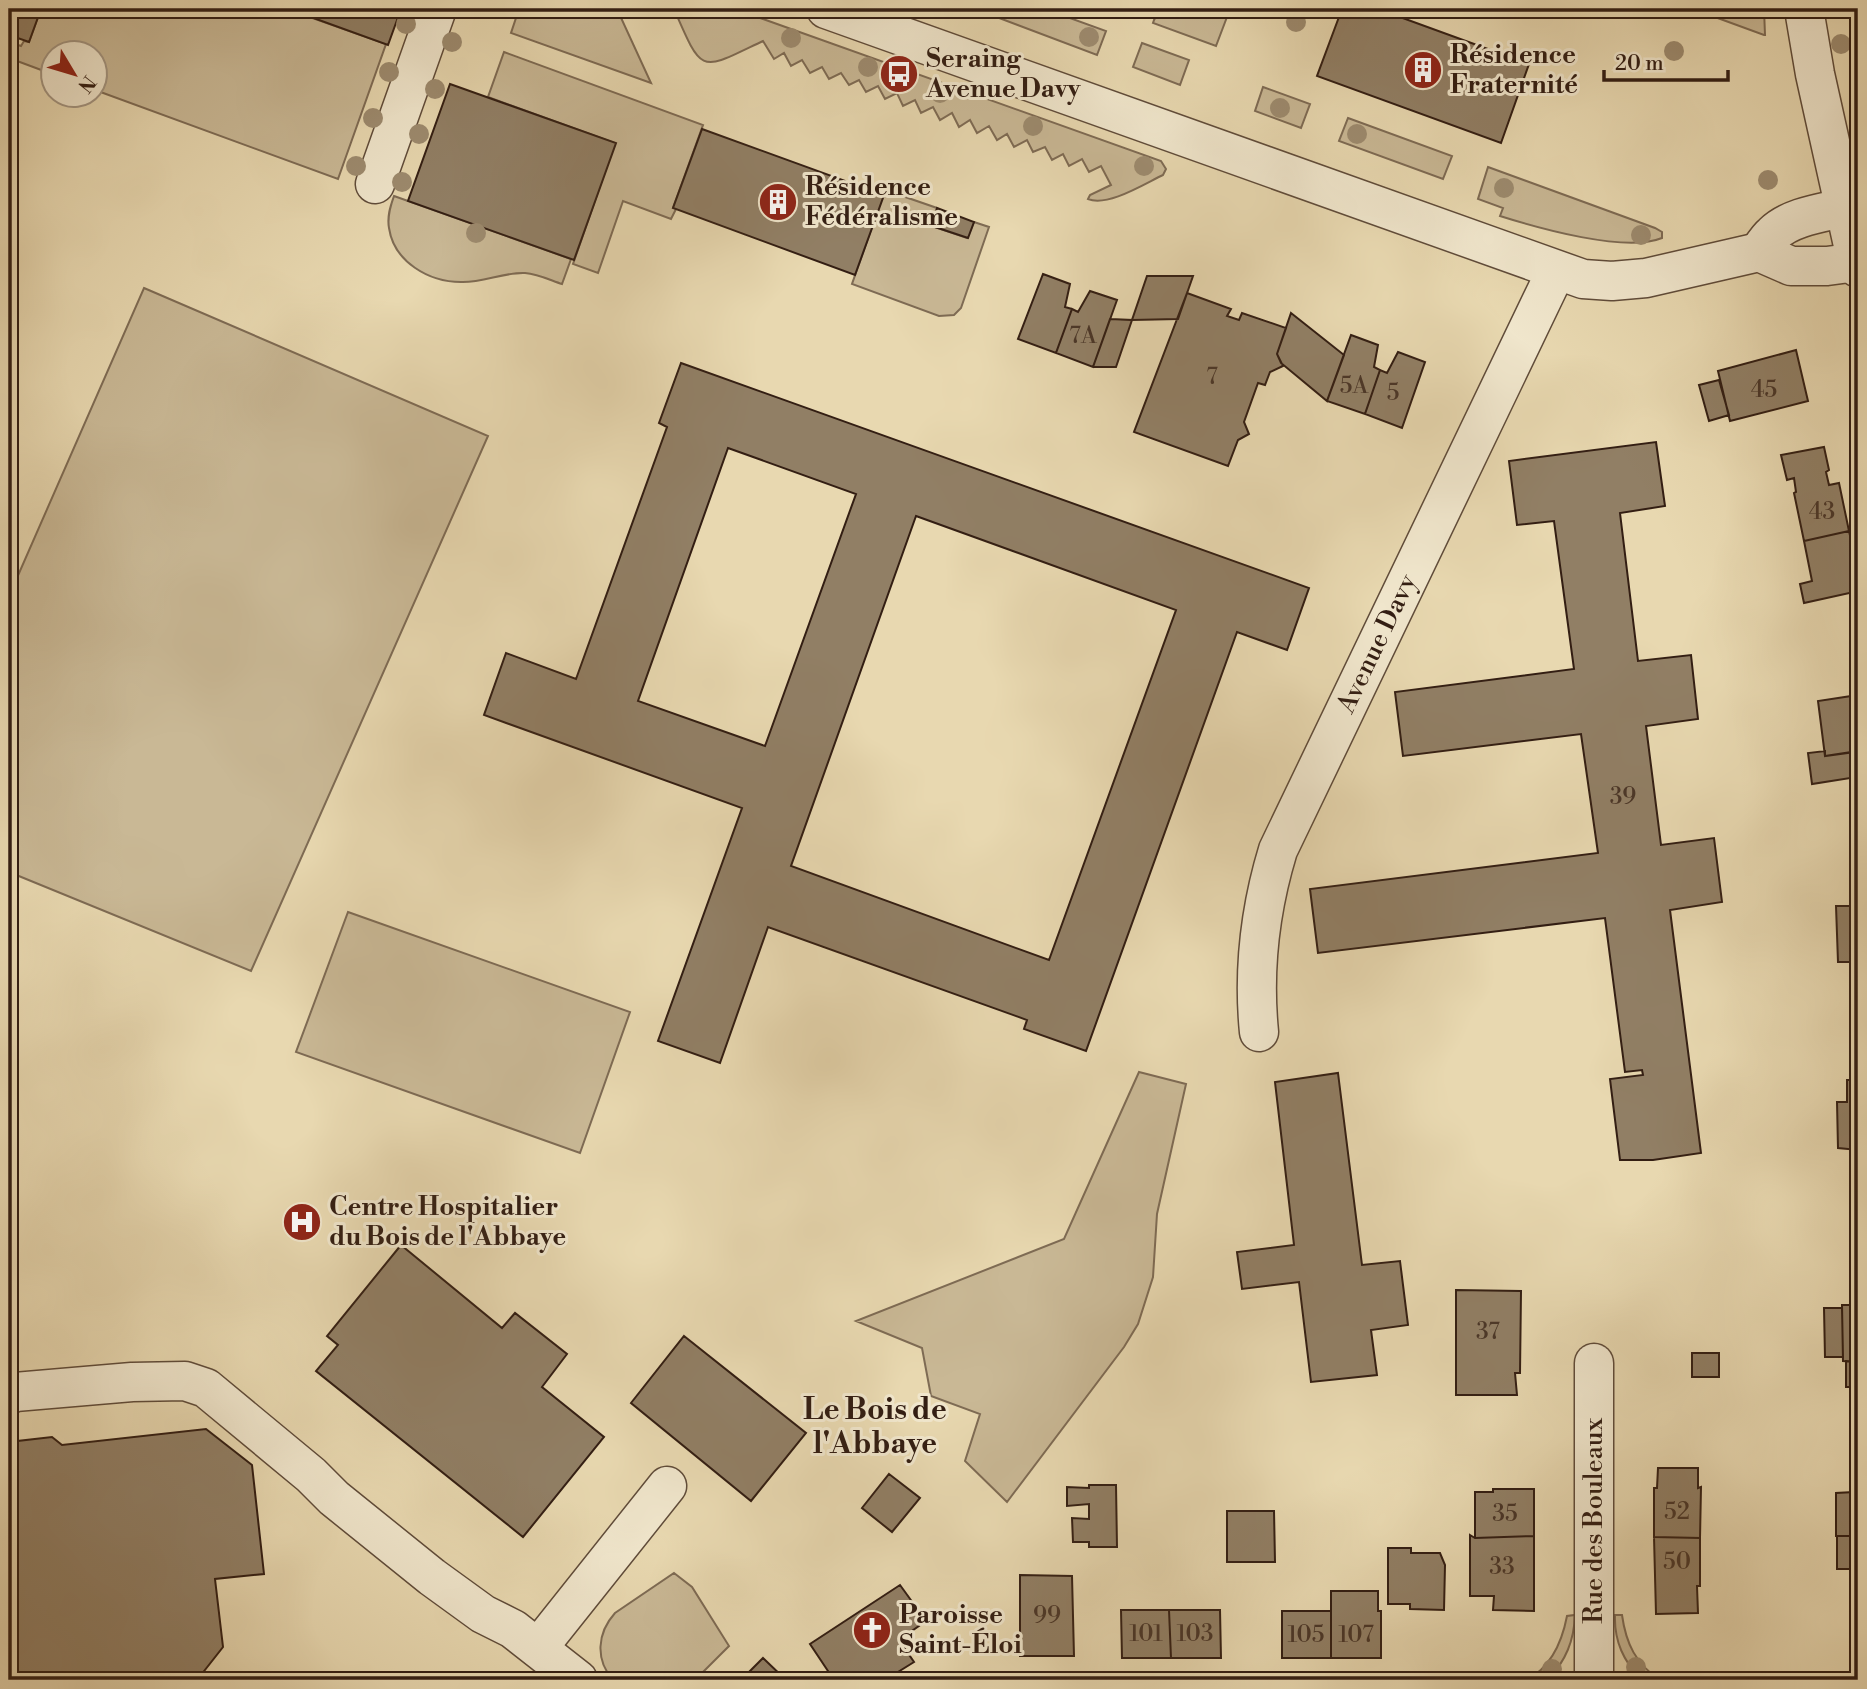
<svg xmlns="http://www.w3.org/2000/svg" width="1867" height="1689" font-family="'Libre Bodoni',serif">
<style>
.green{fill:#c9b895;stroke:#7e6b54;stroke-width:2}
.building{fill:#917f65;stroke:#331e13;stroke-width:2;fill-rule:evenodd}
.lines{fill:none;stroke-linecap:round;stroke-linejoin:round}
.minor-casing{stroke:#604c3a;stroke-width:41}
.minor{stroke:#f0e6cc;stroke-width:38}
.tree{fill:#9d8b6f}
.labels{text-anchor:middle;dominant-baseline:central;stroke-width:6;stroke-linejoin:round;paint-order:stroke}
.number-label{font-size:23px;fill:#4a3628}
.poi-label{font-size:26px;font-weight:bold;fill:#331e13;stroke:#f0e6cc;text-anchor:start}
.street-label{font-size:26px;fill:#331e13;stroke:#f0e6cc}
.quarter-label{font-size:30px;font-weight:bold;fill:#331e13;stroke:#f0e6cc}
</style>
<rect width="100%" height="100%" fill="#e8d8b0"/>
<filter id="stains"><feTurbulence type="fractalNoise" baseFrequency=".00286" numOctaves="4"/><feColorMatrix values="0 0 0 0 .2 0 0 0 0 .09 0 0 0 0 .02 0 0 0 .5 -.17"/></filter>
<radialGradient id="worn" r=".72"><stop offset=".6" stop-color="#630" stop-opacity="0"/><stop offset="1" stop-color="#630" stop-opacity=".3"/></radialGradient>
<path class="green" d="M41,9H287L386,44L338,179L95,90L94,52H52V74L9,58V42L21,46L24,41L29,42Z
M519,9H617L651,83L511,33Z
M674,9H735L1161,161L1166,169L1163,175C1144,184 1108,207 1088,199L1090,195L1111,185L1101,166L1089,172L1082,159L1069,166L1063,154L1052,160L1045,147L1033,152L1027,140L1014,147L1007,134L997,140L989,126L977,133L970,120L959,127L952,113L940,120L933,107L921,113L915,100L903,106L897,93L885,99L878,86L866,92L859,80L849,85L841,73L829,79L822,67L810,73L802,60L791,66L784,53L774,59L763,41C700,71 703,76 674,9Z
M994,9H1045L1106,31L1097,55L991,15Z
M1158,9H1230L1216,46L1153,23Z
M1693,9H1764L1765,35H1764Z
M1142,43L1189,60L1180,85L1133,67Z
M504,52L703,125L673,208L676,209L671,219L623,201L598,273L573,264L615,143L488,97Z
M1263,87L1310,104L1301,128L1255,111Z
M1348,118L1452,156L1443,179L1339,141Z
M1488,167L1655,228L1662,232V238C1625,253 1538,228 1500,216L1503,208L1478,199Z
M885,190L937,208L932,226L967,238L974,222L989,227L961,308L954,315L939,316L852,284Z
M394,196L571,259L562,284C550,280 538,274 525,273C504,272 482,283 461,282C429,282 394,262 389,228C387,217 390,207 394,196Z
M144,288L488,436L251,971L9,872V596Z
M348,912L630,1012L580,1153L296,1052Z
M1139,1072L1186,1084L1157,1214L1153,1277L1138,1324L1124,1347L1007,1502L965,1461L980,1414L931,1396L922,1348L856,1321L1064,1239Z
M674,1573L692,1587L729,1646L695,1680H613C595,1660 597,1633 615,1613Z
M1575,1615C1574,1641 1566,1660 1548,1680H1527C1551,1667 1562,1642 1567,1616Z
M1615,1615H1622C1626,1644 1636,1664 1660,1680H1641C1624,1661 1614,1642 1615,1615Z"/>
<path class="building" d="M9,9H41L29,42L9,35Z
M295,9H401L388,45L294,11Z
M1129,9H1158L1155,18Z
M1342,9H1378L1529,64L1501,143L1317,76Z
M450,84L616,143L574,260L408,201Z
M702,129L884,195L855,275L673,208Z
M937,208L974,222L968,238L932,226Z
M1043,274L1070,284L1065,307L1072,309L1056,353L1018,339Z
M1147,276H1193L1178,319L1132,320Z
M1090,291L1117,300L1093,367L1056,353L1072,309L1078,312Z
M1187,293L1231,309L1227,316L1239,320L1242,313L1286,328L1277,354L1283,366L1270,372L1265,385L1258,383L1244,422L1249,434L1238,440L1228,466L1134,432Z
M1291,313L1344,355L1327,401L1281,363L1277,354Z
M1110,319L1132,320L1116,367H1093Z
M1351,335L1378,345L1374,367L1380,370L1365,414L1327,401Z
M1796,350L1808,401L1730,421L1718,371Z
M1398,352L1425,362L1402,428L1365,414L1380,370L1387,373Z
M681,363L1309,588L1287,650L1237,632L1086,1051L1024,1029L1027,1020L768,927L720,1063L658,1041L742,808L484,715L506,653L576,679L667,427L659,423ZM728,448L856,494L765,746L638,701ZM916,516L1176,610L1049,960L791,866Z
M1719,380L1729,415L1709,421L1699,385Z
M1656,442L1665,506L1620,513L1638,661L1691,655L1698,719L1646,726L1661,845L1714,838L1722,902L1670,910L1701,1153L1653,1160H1620L1610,1079L1643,1075L1642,1070L1625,1072L1605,918L1318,953L1310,889L1598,853L1581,734L1403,756L1395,692L1574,669L1554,521L1517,525L1509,461Z
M1824,447L1829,470L1826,472L1829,485L1839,483L1849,531L1804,541L1794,493L1796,492L1794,478L1787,480L1781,455Z
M1849,531L1858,571V579L1852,581L1854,592L1804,603L1800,584L1812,581L1804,541Z
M1858,695V751L1825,756L1818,701Z
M1825,751V756L1855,752L1857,777L1812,784L1808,753Z
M1851,855H1858V904H1853Z
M1853,904H1858V962H1838L1836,906H1853Z
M1338,1073L1362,1265L1400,1261L1408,1325L1371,1330L1377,1375L1311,1382L1299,1282L1242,1289L1237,1252L1294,1245L1275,1082Z
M1847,1080H1858V1150L1838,1148L1837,1102H1847Z
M1853,1150H1858V1220H1856V1198H1854Z
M401,1245L502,1328L515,1313L567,1354L542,1387L604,1437L523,1537L316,1371L338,1345L327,1336Z
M1456,1290L1521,1291L1520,1373H1515L1517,1395H1456Z
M1842,1305H1858V1362L1843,1361Z
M1824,1308H1842L1843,1357H1825Z
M684,1336L806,1433L751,1501L631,1403Z
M1692,1353H1719V1377H1692Z
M1846,1361L1858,1362V1387H1846Z
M206,1429L252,1465L264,1574L215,1579L223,1647L197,1680H9V1442L52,1437L62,1445Z
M1855,1463H1858V1536H1836V1493L1854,1492Z
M1658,1468H1698V1488L1701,1487L1700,1538L1654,1537V1488H1657Z
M889,1474L920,1498L892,1532L862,1508Z
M1089,1485H1116L1117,1547H1089V1542H1073L1072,1518L1089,1519V1504L1067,1506V1487L1089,1488Z
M1493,1489H1534V1536L1475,1538V1492H1493Z
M1227,1511H1274L1275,1562H1227Z
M1470,1535L1475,1538L1534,1536V1611L1493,1610L1494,1596H1470Z
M1837,1536H1858V1605L1856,1587H1854V1569H1837Z
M1654,1537L1700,1538V1586H1697L1698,1613L1656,1614Z
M1388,1548H1411V1553H1440L1445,1565L1444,1610L1410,1609V1604H1388Z
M1020,1575L1072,1576L1074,1656H1020Z
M900,1585L926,1621L899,1640L914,1662L885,1680H843L840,1677L834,1680L810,1644Z
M1331,1591H1378V1611H1381V1658H1331Z
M1121,1610H1169L1171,1658H1122Z
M1169,1610H1220L1221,1658H1171Z
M1282,1611H1331V1658H1282Z
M763,1658L786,1680H741Z"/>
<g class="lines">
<g class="minor-casing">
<g id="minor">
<path d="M826,9L1583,279L1612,281L1646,278L1759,252L1791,266H1827L1857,262"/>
<path d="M1804,9L1815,74L1858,268"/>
<path d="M375,184L437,9"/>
<path d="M1759,252C1763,246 1767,239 1773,234C1790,217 1821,213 1843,208"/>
<path id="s1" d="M1259,1032C1253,971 1260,909 1278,850L1556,271"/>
<path d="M9,1395L15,1392L132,1382L185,1381L206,1388L311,1475L334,1498L432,1577L483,1614L513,1629L578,1680"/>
<path d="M538,1648L667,1486"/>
<path d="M1594,1680V1363"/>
</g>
</g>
<use href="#minor" class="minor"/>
</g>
<g class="tree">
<circle cx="1296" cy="22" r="10"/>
<circle cx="406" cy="24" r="10"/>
<circle cx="1089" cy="37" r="10"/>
<circle cx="791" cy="38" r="10"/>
<circle cx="452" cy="42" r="10"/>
<circle cx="1841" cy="44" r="10"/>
<circle cx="1674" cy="51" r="10"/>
<circle cx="868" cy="67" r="10"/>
<circle cx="389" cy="72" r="10"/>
<circle cx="435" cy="89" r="10"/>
<circle cx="940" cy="93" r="10"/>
<circle cx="1280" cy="108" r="10"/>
<circle cx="373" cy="118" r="10"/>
<circle cx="1033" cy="126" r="10"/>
<circle cx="419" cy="134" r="10"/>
<circle cx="1357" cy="134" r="10"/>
<circle cx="356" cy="166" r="10"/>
<circle cx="1144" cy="166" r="10"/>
<circle cx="1768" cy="180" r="10"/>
<circle cx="402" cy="182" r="10"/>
<circle cx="1504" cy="188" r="10"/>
<circle cx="476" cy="233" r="10"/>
<circle cx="1641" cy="235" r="10"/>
<circle cx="1636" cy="1667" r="10"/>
<circle cx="1552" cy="1669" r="10"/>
</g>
<defs>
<g id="building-disc" transform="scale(2.0125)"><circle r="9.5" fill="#8f2418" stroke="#f0e6cc"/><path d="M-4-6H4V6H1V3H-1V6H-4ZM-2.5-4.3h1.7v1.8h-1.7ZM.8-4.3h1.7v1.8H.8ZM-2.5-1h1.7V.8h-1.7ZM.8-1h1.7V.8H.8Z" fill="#fff"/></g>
<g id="bus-disc" transform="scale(2.0125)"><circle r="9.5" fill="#8f2418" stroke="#f0e6cc"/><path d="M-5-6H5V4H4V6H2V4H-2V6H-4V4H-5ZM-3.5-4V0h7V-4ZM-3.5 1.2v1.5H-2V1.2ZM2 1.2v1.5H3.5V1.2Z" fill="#fff"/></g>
<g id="hospital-disc" transform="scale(2.0125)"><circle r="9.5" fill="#8f2418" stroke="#f0e6cc"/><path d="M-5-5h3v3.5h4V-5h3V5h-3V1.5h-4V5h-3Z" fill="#fff"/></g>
<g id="church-disc" transform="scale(2.0125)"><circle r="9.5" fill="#8f2418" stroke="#f0e6cc"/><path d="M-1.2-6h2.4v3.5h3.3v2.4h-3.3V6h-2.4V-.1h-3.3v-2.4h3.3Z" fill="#fff"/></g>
</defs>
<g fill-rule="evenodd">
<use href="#building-disc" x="1423" y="70"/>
<use href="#bus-disc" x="899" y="74"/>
<use href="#building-disc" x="778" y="202"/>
<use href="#hospital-disc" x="302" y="1222"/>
<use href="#church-disc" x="872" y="1630"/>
</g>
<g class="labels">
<g class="number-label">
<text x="1083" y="336">7A</text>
<text x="1212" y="377">7</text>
<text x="1354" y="386">5A</text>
<text x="1764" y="390">45</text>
<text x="1393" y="393">5</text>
<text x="1822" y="512">43</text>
<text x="1623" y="797">39</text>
<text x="1488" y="1332">37</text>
<text x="1677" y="1512">52</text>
<text x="1505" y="1514">35</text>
<text x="1677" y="1562">50</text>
<text x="1502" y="1567">33</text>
<text x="1047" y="1616">99</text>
<text x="1146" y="1634">101</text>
<text x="1195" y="1634">103</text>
<text x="1306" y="1635">105</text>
<text x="1356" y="1635">107</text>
</g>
<g class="poi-label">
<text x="1450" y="55">Résidence<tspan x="1450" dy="30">Fraternité</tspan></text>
<text x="926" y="59">Seraing<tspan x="926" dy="30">Avenue Davy</tspan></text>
<text x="805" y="187">Résidence<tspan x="805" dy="30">Fédéralisme</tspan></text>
<text x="329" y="1207">Centre Hospitalier<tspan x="329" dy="30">du Bois de l'Abbaye</tspan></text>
<text x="899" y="1615">Paroisse<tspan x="899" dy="30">Saint-Éloi</tspan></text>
</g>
<g class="street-label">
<text stroke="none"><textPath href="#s1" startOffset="413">Avenue Davy</textPath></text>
<text transform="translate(1594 1521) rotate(-90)">Rue des Bouleaux</text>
</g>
<g class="quarter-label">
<text x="875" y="1410">Le Bois de<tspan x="875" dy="34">l'Abbaye</tspan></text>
</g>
</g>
<rect width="1867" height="1689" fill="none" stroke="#e8d8b0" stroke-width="35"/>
<rect x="10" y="10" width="1846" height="1668" fill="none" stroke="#331e13" stroke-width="3.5"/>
<rect x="18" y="18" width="1832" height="1654" fill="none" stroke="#331e13" stroke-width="2"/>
<g transform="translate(74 74) rotate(128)"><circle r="33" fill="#f0e6cc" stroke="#a49682" stroke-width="2"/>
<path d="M0-5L12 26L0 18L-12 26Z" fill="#8f2418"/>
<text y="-10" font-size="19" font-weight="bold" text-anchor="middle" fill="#331e13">N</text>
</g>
<path d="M1604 70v10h124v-10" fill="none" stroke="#331e13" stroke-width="3.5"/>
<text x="1615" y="70" font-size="21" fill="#331e13" stroke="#f0e6cc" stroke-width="5" paint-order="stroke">20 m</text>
<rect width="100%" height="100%" filter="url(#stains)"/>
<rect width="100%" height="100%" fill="url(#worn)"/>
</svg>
